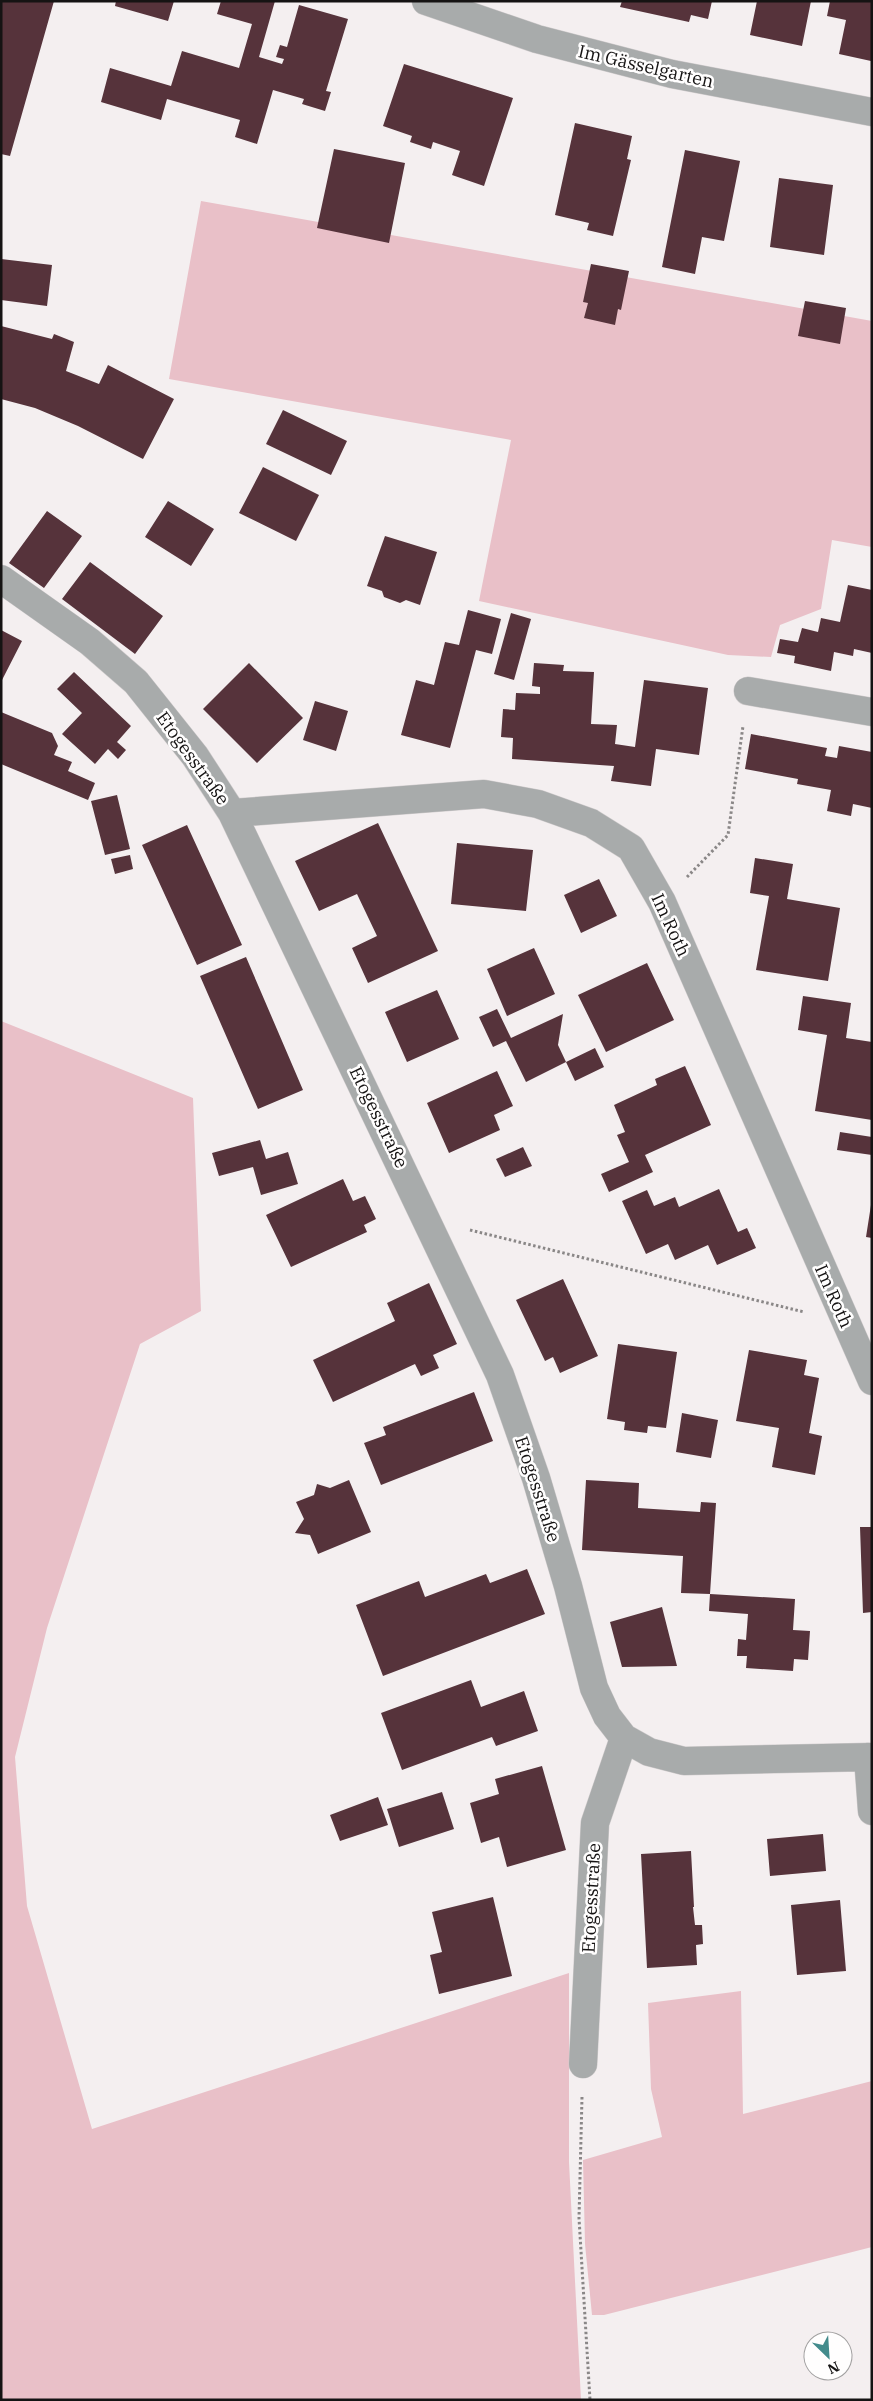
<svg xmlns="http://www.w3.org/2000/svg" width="873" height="2401" font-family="'IBM Plex Serif',serif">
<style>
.green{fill:#e9c0c8}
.building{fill:#56333b}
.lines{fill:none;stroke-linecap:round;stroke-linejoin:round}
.minor-casing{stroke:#d0cccd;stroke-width:29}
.path{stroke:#8a8787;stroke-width:3;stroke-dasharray:2.5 2.5;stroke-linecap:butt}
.minor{stroke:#a8abab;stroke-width:28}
.labels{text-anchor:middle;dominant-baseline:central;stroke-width:5;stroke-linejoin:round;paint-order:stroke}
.street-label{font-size:18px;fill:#151313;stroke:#fffefe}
</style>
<rect width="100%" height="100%" fill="#f4eff0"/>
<path class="green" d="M201,201L872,321V547L832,540L821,609L780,625L771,657L728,655L479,601L511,440L169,379Z
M1,1021L193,1098L201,1311L140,1344L47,1628L15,1757L27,1906L92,2129L569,1973V2162L581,2400H1Z
M741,1991L743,2114L872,2081V2247L604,2315H592L585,2244L583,2160L662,2137L651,2089L648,2003Z"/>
<path class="building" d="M1,1H54L10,156L1,154Z
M116,1H174L168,21L115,6Z
M221,1H275L259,57L282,64L284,59L276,57L280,45L287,47L299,5L348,19L326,91L331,92L325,111L302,104L304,99L273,90L257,144L235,137L240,120L167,99L161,120L101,102L110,68L171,86L182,51L239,68L252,24L217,14Z
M622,1H712L708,19L691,15L689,22L620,7Z
M757,1H811L802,46L750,35Z
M830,1H872L871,61L839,54L846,20L827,16Z
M404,64L513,98L484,186L452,175L460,151L433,142L431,149L410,142L412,136L383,126Z
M575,123L632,136L627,159L631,160L613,236L587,230L589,223L555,215Z
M334,149L405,163L389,243L317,228Z
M685,150L740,161L724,241L702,237L695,274L662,267Z
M779,178L833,185L824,255L770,247Z
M1,259L52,265L47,306L1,300Z
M591,264L629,271L621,310L618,309L615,325L584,318L588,303L583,302Z
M805,301L846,308L840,344L798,336Z
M1,326L52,339L54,334L74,342L66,371L99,384L108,365L174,399L143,459L78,426L35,408L1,399Z
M283,410L347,441L331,475L266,444Z
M263,467L319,495L296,541L239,513Z
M168,501L214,529L191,566L145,537Z
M47,511L82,536L44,588L9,563Z
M385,536L437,552L420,605L406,600L400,603L384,597L382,591L367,586Z
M90,562L163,616L135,654L62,599Z
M848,585L872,590V653L854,649L853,656L834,652L831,671L794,663L795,656L777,653L780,639L798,642L802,628L818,632L821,618L840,622Z
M468,610L501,619L492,654L476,650L450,748L401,735L416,680L434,685L445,642L459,645Z
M511,613L531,619L514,680L494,674Z
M1,630L22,641L1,682Z
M249,663L303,718L257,763L203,709Z
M534,663L564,665L563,671L594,672L591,724L617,725L615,744L635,747L644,680L708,688L699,755L656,749L651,786L611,781L614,766L512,759L513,738L501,737L503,709L515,710L516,693L540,694V687L532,686Z
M74,672L131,726L117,742L126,750L118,759L108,749L95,764L62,734L82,713L57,689Z
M315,701L348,711L336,751L303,740Z
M1,712L52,733L58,746L54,755L72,762L68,771L95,783L88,800L1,764Z
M751,734L827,748L825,756L837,758L839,746L872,752V808L853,804L851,816L827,811L831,790L797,784L798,779L745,769Z
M117,795L130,849L105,855L91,801Z
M378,823L438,951L368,983L352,948L377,936L357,894L319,911L295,861Z
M187,825L242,945L197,965L142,845Z
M457,843L533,850L526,911L451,904Z
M130,855L133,869L115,874L111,859Z
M755,858L793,864L787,899L840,908L828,981L756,970L769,896L750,893Z
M599,879L617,916L581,933L564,895Z
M534,948L555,994L507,1016L487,969Z
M246,957L303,1090L258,1109L200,976Z
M647,963L674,1020L606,1052L578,995Z
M437,990L459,1039L407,1062L385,1012Z
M803,996L851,1003L846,1038L872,1042V1120L815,1111L827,1035L798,1030Z
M497,1009L511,1038L563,1014L558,1045L566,1062L526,1082L506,1041L493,1047L479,1017Z
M595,1048L604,1067L575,1081L566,1062Z
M685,1066L711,1125L645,1155L653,1172L609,1192L601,1174L629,1162L617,1135L625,1132L614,1105L657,1085L655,1079Z
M497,1071L513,1106L494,1115L500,1130L449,1153L427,1103Z
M840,1132L872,1137V1155L837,1150Z
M260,1140L266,1159L288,1152L298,1184L261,1195L253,1167L219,1176L212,1153Z
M523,1147L532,1166L505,1177L496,1159Z
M343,1179L353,1201L365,1196L376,1219L364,1225L367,1232L291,1267L266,1215Z
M719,1189L738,1232L747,1228L756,1248L717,1265L708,1245L675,1260L668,1244L646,1254L622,1201L647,1190L654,1206L675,1197L679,1207Z
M871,1205H872V1238L866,1237Z
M563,1279L598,1356L560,1373L553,1357L545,1361L516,1300Z
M429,1283L457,1344L433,1355L439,1368L421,1376L415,1364L333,1402L313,1360L395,1321L387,1303Z
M618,1344L677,1352L666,1428L648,1426L647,1433L624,1430L625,1422L607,1419Z
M749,1350L807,1360L804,1375L819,1378L809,1433L822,1436L815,1475L772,1467L779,1428L736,1421Z
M474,1392L493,1441L381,1485L364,1443L386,1435L383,1427Z
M682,1413L718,1420L711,1458L676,1452Z
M349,1480L371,1532L318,1554L310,1535L295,1533L304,1519L296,1502L314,1495L317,1484L330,1488Z
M586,1480L639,1483L638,1508L700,1512L701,1502L716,1503L710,1594L681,1593L683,1556L582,1550Z
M860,1527H872V1612L863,1613Z
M527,1569L545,1614L383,1676L356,1605L419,1581L425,1597L486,1574L490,1583Z
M710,1594L795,1599L793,1630L810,1631L808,1660L794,1659L793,1671L746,1668L747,1656H737L738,1639L746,1640L748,1614L709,1611Z
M662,1607L677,1666L622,1667L610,1622Z
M471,1680L481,1707L524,1691L538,1731L496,1746L492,1737L402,1770L381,1713Z
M542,1766L566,1850L507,1867L499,1837L481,1843L470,1803L499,1794L495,1779Z
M442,1792L454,1829L399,1847L387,1809Z
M378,1797L388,1825L340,1841L330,1815Z
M823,1834L826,1871L770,1876L767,1839Z
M691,1851L694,1907H686H693L695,1925H702L703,1944L696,1945L697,1965L647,1968L641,1854Z
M493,1897L512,1976L439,1994L430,1955L442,1952L432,1912Z
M840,1900L846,1971L797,1975L791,1905Z"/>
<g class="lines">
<g class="minor-casing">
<path id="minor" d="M426,1L537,39L672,74L872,112
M1,579L90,642L136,682L195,756L232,813L500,1375L536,1478L568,1586L594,1688L607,1716L624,1738L649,1752L684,1761L872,1757
M748,691L872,712
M232,813L484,794L538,804L591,823L631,848L662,902L872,1381
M868,1757L872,1811
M583,2064L595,1823L624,1738"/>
</g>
<path class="path" d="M687,877L728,835L743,726
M470,1230L804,1312
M582,2097L579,2218L590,2400"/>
<use href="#minor" class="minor"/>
</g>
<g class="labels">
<g class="street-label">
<text transform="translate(646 66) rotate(13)">Im Gässelgarten</text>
<text transform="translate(193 758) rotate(54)">Etogesstraße</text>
<text transform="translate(671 925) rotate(65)">Im Roth</text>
<text transform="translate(379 1117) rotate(64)">Etogesstraße</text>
<text transform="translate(834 1296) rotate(66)">Im Roth</text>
<text transform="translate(538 1489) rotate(72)">Etogesstraße</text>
<text transform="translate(591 1898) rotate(-87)">Etogesstraße</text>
</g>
</g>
<rect width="873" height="2401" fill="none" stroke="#151313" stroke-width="5"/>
<g transform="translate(828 2356) rotate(155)"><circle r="24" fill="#fffefe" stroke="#a1a0a0"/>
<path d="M0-4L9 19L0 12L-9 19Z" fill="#438b8c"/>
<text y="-8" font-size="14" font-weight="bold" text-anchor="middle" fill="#151313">N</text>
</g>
</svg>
